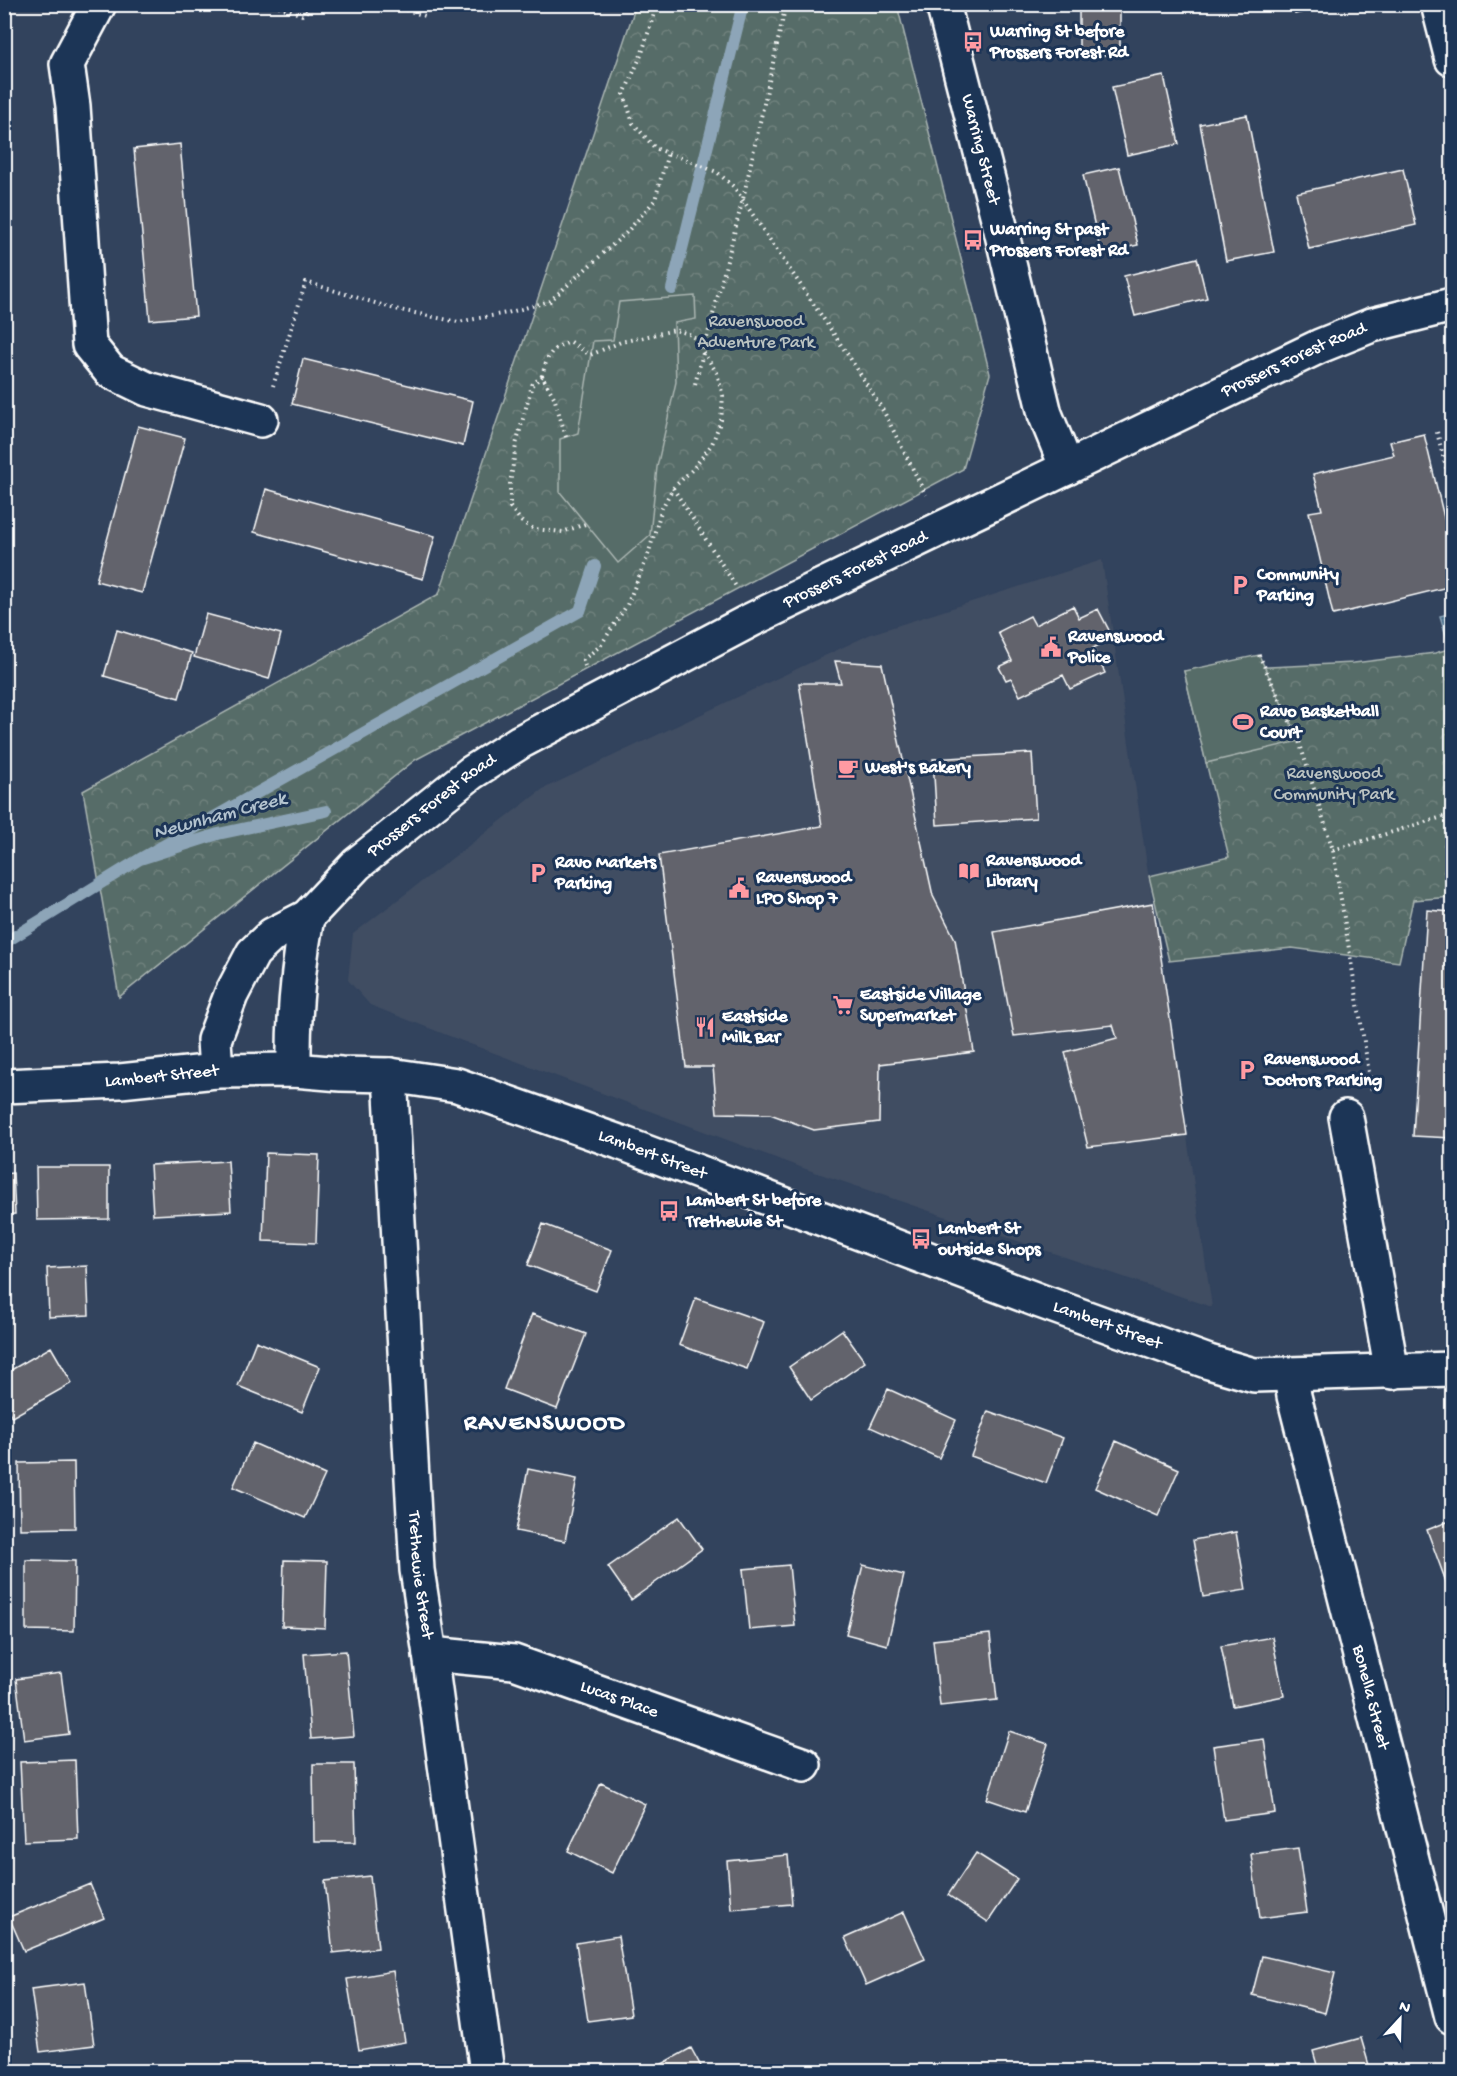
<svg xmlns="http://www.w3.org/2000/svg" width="1457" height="2076" font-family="'Gochi Hand',sans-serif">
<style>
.built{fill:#404d62}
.forest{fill:url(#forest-crowns);stroke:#abb6b3;stroke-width:1.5}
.pitch{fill:#576c67;stroke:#abb6b3;stroke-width:1.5}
.water{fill:url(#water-rules);stroke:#8da5b8;stroke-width:1.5}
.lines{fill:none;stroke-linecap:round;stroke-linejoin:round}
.stream{stroke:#8da5b8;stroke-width:12}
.building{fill:#62646c;stroke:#fff;stroke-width:1.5}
.minor-casing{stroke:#fff;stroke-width:38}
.path{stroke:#fff;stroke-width:4;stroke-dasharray:1.5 4.5;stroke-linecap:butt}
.minor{stroke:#1d3557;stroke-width:33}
.labels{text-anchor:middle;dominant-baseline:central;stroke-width:6;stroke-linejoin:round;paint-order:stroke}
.poi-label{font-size:18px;font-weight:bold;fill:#fff;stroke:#1d3557;text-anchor:start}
.street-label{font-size:18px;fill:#fff;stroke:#1d3557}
.park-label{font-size:18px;fill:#bcc4c2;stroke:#1d3557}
.water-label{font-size:20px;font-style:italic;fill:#b3c3cf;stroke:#1d3557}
.district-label{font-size:24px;font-weight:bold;letter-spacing:1.5px;fill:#fff;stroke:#1d3557}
</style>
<defs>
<pattern id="forest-crowns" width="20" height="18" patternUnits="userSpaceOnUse" patternTransform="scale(1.5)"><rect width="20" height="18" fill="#576c67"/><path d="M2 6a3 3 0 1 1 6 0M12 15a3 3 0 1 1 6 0" fill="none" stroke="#70827e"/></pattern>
<pattern id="water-rules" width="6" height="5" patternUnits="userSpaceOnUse" patternTransform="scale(1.5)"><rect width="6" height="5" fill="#416988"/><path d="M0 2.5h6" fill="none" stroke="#5e809a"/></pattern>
</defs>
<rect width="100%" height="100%" fill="#32435d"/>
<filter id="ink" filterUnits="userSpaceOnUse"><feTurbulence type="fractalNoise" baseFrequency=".0167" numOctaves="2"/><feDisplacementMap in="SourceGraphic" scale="12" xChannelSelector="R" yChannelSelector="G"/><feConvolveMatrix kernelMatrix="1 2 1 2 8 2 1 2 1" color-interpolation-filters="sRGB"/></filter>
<g filter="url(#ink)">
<path class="built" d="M1102,560L1212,1307L797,1166L457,1039L370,1005L348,980L353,934L543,789L871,634Z"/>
<path class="forest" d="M636,5H897L990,374L963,469L415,760L119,997L83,791L439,594Z
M1452,648V897L1413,900L1399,962L1292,948L1169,961L1149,876L1229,857L1184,671L1354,663L1435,653Z"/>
<path class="pitch" d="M695,296L696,319L674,323L676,382L657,467L650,535L618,563L560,492V439L578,433L593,341L613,340L619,302Z
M1259,655L1299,741L1206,763L1184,671Z"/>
<path class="water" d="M1452,613V644L1449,645L1440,616Z"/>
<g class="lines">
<path class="stream" d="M672,289L743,4
M140,859L580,611L595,566
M4,943L140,859L218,834L326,811"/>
</g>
<path class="building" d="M1079,4H1120V55H1079Z
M1293,4H1337L1295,14Z
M1164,76L1179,144L1127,155L1112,87Z
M1247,115L1274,252L1226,261L1200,124Z
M180,144L196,316L150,320L134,149Z
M1119,167L1138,245L1101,253L1083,175Z
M1403,169L1416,225L1309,249L1296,193Z
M1197,258L1207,298L1135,316L1124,276Z
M303,359L473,401L463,446L292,404Z
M138,426L185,438L142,593L96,581Z
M1424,434L1452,551V586L1333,615L1309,512L1322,510L1313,474L1394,455L1390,442Z
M266,489L435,536L423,579L254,532Z
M1073,606L1079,618L1098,609L1113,638L1093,648L1105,673L1070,689L1063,675L1020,696L1011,678L1006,680L999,667L1012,661L998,632L1030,616L1035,625Z
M206,614L281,634L269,679L194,657Z
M117,630L192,653L179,698L104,676Z
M835,661L882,664L933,896L955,939L974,1052L880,1064L879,1122L814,1130L770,1114L717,1113L713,1067H686L659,855L822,826L799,683H841Z
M1032,753L1036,818L937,825L933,759Z
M1153,903L1187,1135L1088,1147L1065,1052L1117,1038L1113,1025L1014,1036L994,932Z
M1427,910L1452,912V1138L1413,1136Z
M266,1153L319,1155L316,1243L263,1241Z
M228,1161L231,1211L153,1215L150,1165Z
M36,1167H109V1219L37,1220Z
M13,1173L15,1214L4,1215V1174Z
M543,1224L612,1250L596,1291L528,1265Z
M87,1266L89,1315L49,1317L47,1268Z
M696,1298L764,1322L747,1369L679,1345Z
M532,1314L586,1334L557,1409L504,1389Z
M842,1330L865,1362L811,1400L789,1367Z
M256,1341L320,1367L302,1412L238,1386Z
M51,1347L72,1383L12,1417L4,1403V1374Z
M888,1389L956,1420L939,1458L870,1427Z
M988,1411L1063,1438L1046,1483L971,1456Z
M1116,1441L1179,1469L1158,1516L1095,1488Z
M253,1443L325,1475L305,1518L233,1487Z
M74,1462L75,1528L20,1529L19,1463Z
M528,1469L577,1479L565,1541L516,1531Z
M679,1517L702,1549L631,1600L608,1567Z
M1452,1520V1598L1427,1530Z
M1236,1532L1246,1590L1203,1597L1193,1540Z
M26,1560L75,1561L74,1631L26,1630Z
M284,1560L327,1561L325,1628L282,1626Z
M789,1565L795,1626L749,1630L743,1569Z
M863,1565L904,1575L887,1645L846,1634Z
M990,1634L997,1700L940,1706L933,1640Z
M1272,1637L1284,1696L1233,1706L1221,1646Z
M346,1651L354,1736L311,1739L304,1654Z
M61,1673L69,1734L24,1740L16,1679Z
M1009,1731L1048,1744L1025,1812L987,1799Z
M1264,1739L1275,1813L1224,1820L1213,1746Z
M75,1760L78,1839L24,1841L20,1762Z
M313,1764H354L356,1842H314Z
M601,1783L645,1804L612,1873L568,1851Z
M1298,1848L1307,1912L1260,1918L1251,1854Z
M976,1853L1017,1879L988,1922L948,1895Z
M788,1855L792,1904L731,1909L727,1861Z
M370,1876L378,1948L333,1953L325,1881Z
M90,1884L104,1918L24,1951L9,1917Z
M904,1912L925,1959L866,1985L845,1938Z
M618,1936L631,2015L588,2021L576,1943Z
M1262,1956L1335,1973L1325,2013L1252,1995Z
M393,1971L405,2042L359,2050L347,1979Z
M85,1982L94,2045L40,2052L31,1989Z
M1361,2038L1371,2072H1319L1313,2051Z
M691,2048L704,2072H654L653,2069Z"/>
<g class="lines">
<g class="minor-casing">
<g id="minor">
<path d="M99,4L67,64L73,106L89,345L110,371L147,389L261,420"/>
<path id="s1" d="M943,4L1000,226L1045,414L1067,468"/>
<path d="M1438,4L1452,59"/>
<path d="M294,1070C293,1019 298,968 307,917"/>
<path id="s2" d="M216,1071L214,1040L231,995L253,953L272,935L307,917L357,864L471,773L520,742L751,620L1320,346L1372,325L1452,305"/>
<path id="s3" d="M390,1075L417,1570L430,1654L487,2072"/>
<path id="s4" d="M4,1086L120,1081L216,1071L294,1070L341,1074L390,1075L457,1085L619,1142L1040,1301L1209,1362L1254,1375L1452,1369"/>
<path d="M1346,1117L1392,1372"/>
<path id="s5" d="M1291,1375L1294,1396L1452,2017"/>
<path id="s6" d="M430,1654L514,1662L804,1765"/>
</g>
</g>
<path class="path" d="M273,4L302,15L315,4
M389,4L425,16L428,4
M657,4L642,53L624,94L633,123L655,148L717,172L734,187L850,358L884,412L926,495
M542,376L532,385L516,445L510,484V507L522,522L534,529L563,532L585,524
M695,384L743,199L786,4
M273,386L306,282L395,309L458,322L507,313L550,301L626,233L655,200L668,153
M1437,432L1452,492
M566,437L554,397L542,376C547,357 550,347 571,342L590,355L621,342L675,330L692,335L717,373L723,396L721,420L712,444L693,469L673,488L662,508L648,555L627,605L601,645L583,660L585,666
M673,488L737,588
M1259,655L1299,741L1333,850L1372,1091
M1333,850L1452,814"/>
<use href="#minor" class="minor"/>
</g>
</g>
<defs>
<g id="bus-bare" transform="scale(1.62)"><path d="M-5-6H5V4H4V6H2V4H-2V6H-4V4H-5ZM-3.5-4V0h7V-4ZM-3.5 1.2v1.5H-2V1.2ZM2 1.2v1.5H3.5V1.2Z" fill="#ff9aa2" stroke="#1d3557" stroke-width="2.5" paint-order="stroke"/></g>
<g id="parking-bare" transform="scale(1.62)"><path d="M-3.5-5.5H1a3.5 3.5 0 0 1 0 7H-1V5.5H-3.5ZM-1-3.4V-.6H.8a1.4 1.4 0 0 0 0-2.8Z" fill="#ff9aa2" stroke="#1d3557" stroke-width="2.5" paint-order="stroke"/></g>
<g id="civic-bare" transform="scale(1.62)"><path d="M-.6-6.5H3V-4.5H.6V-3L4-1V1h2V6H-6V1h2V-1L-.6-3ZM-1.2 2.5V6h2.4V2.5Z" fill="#ff9aa2" stroke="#1d3557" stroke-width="2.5" paint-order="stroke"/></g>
<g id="stadium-bare" transform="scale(1.62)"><path d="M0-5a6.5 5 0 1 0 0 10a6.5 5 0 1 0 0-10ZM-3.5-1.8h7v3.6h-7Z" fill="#ff9aa2" stroke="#1d3557" stroke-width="2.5" paint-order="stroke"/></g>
<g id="cafe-bare" transform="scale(1.62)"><path d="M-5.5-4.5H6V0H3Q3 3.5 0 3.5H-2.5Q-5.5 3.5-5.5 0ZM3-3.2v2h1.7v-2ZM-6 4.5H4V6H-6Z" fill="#ff9aa2" stroke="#1d3557" stroke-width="2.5" paint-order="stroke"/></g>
<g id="library-bare" transform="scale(1.62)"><path d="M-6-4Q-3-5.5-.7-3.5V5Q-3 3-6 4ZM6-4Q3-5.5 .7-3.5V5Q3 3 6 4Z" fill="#ff9aa2" stroke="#1d3557" stroke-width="2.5" paint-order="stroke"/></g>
<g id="supermarket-bare" transform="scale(1.62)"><path d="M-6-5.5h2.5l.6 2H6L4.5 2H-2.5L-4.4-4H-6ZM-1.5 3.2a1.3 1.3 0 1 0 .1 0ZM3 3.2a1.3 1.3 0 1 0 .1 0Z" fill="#ff9aa2" stroke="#1d3557" stroke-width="2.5" paint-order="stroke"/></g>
<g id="restaurant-bare" transform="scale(1.62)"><path d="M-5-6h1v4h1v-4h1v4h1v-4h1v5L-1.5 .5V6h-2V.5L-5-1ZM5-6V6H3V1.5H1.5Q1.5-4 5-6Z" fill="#ff9aa2" stroke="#1d3557" stroke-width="2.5" paint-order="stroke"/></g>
</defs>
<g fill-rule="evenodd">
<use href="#bus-bare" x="973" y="42"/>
<use href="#bus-bare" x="973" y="240"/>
<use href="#parking-bare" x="1240" y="585"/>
<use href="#civic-bare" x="1051" y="647"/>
<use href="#stadium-bare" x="1243" y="722"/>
<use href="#cafe-bare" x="848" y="768"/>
<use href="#library-bare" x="969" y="871"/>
<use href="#parking-bare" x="538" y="873"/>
<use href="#civic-bare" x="739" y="888"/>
<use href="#supermarket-bare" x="843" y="1005"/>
<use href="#restaurant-bare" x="705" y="1027"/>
<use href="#parking-bare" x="1247" y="1070"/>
<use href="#bus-bare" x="669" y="1211"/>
<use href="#bus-bare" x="921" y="1239"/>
</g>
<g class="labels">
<g class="poi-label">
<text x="990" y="32">Warring St before<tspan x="990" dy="21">Prossers Forest Rd</tspan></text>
<text x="990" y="230">Warring St past<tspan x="990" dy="21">Prossers Forest Rd</tspan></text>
<text x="1257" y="575">Community<tspan x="1257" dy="21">Parking</tspan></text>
<text x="1068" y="637">Ravenswood<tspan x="1068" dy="21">Police</tspan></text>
<text x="1260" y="712">Ravo Basketball<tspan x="1260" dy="21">Court</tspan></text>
<text x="865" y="768">West's Bakery</text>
<text x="986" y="861">Ravenswood<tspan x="986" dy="21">Library</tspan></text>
<text x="555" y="863">Ravo Markets<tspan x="555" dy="21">Parking</tspan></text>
<text x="756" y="878">Ravenswood<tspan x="756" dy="21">LPO Shop 7</tspan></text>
<text x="860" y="995">Eastside Village<tspan x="860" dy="21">Supermarket</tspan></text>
<text x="722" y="1017">Eastside<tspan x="722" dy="21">Milk Bar</tspan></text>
<text x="1264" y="1060">Ravenswood<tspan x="1264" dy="21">Doctors Parking</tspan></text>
<text x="686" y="1201">Lambert St before<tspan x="686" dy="21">Trethewie St</tspan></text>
<text x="938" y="1229">Lambert St<tspan x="938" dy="21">outside Shops</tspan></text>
</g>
<g class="street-label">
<text stroke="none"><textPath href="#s1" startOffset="150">Warring Street</textPath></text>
<text stroke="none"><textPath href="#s2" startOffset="1332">Prossers Forest Road</textPath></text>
<text stroke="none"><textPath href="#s2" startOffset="846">Prossers Forest Road</textPath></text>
<text stroke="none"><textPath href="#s2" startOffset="360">Prossers Forest Road</textPath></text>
<text stroke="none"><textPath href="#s4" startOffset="158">Lambert Street</textPath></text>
<text stroke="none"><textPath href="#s4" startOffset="662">Lambert Street</textPath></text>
<text stroke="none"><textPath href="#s4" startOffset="1148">Lambert Street</textPath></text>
<text stroke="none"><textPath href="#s3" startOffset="501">Trethewie Street</textPath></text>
<text stroke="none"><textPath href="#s5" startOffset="332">Bonella Street</textPath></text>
<text stroke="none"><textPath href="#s6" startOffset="196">Lucas Place</textPath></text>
</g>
<g class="park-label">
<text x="756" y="322">Ravenswood<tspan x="756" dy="21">Adventure Park</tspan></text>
<text x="1334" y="774">Ravenswood<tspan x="1334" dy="21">Community Park</tspan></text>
</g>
<g class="water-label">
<text transform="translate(220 817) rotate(-15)">Newnham Creek</text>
</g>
<g class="district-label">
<text x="545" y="1424">RAVENSWOOD</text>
</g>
</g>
<rect width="1457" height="2076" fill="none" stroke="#1d3557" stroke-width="24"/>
<rect x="12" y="12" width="1433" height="2052" fill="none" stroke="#fff" stroke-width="2" filter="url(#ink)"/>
<g transform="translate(1400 2019) rotate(22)" stroke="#1d3557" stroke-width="4.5" paint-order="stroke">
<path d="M0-4.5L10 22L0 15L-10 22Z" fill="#ffffff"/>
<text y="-9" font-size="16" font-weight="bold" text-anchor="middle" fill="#ffffff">N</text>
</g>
</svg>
